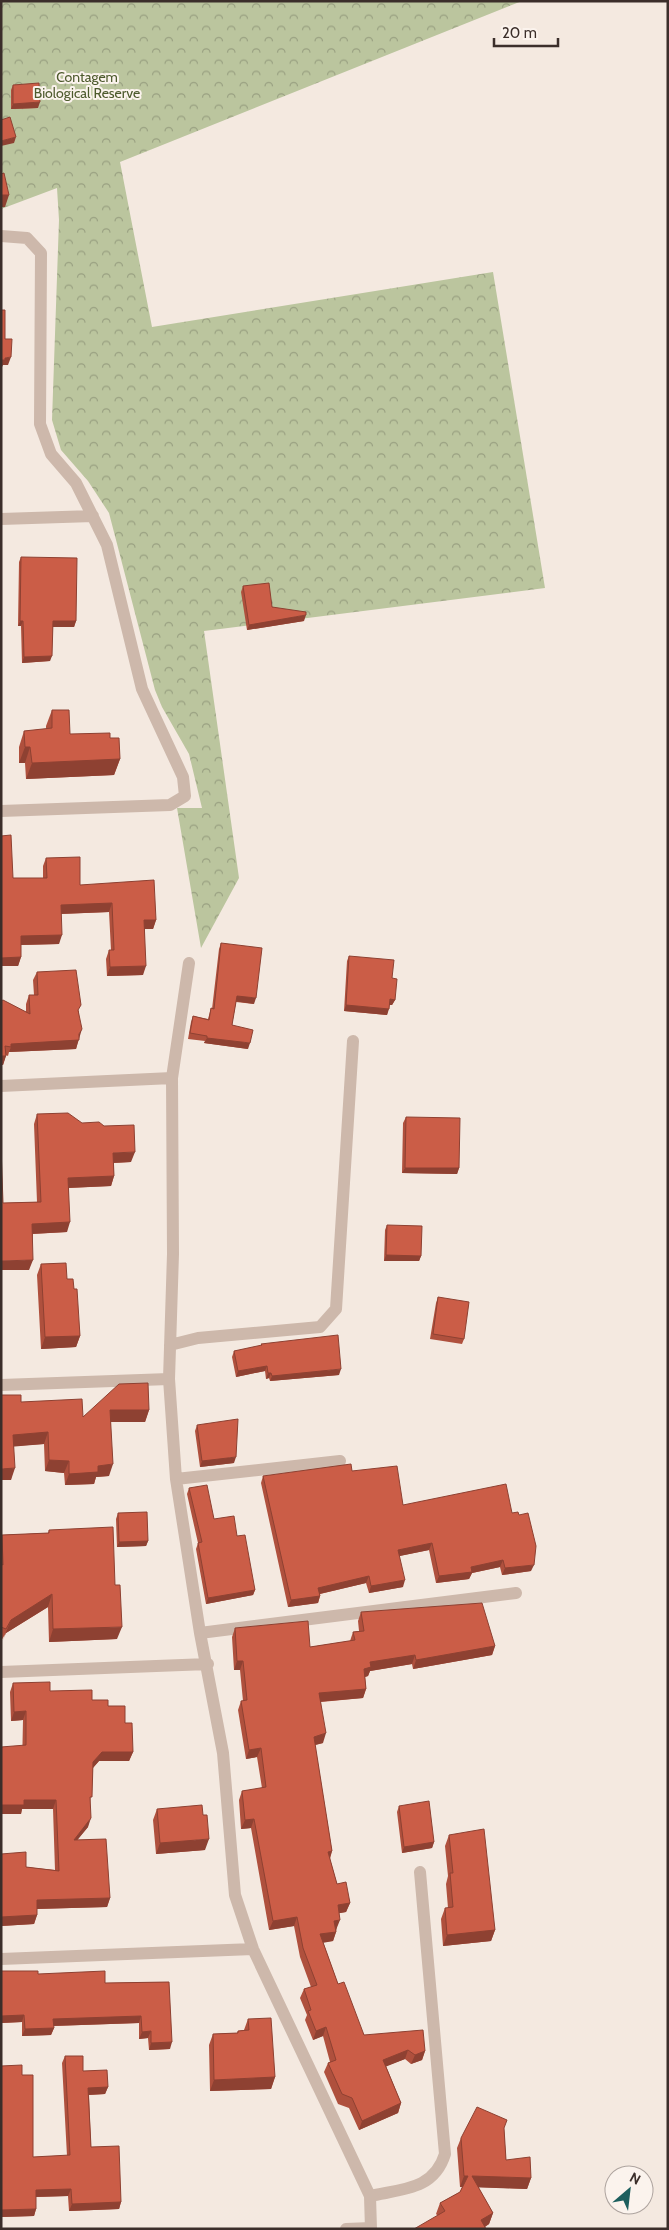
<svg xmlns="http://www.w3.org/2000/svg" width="669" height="2230" font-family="Cabin,sans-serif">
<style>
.park{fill:url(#park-crowns)}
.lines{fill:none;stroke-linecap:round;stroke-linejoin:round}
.street{stroke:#cdb8ab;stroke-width:12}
.wall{fill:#af503d}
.shaded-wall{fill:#8e4132}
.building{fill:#cb5d47;stroke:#8e4132}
.labels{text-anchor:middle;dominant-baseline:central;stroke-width:4;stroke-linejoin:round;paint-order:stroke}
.park-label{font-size:14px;fill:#4d5a2d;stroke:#fbf3ed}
</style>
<defs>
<pattern id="park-crowns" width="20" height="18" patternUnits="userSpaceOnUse" patternTransform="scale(1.25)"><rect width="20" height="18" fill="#bbc59e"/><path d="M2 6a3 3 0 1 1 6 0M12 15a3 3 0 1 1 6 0" fill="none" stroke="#99a081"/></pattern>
</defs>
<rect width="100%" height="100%" fill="#f4e9e0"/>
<path class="park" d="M1,1H522L120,162L152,327L493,272L545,588L204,631L239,878L201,948L177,808H202L189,754L162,707L155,690L109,513L88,481L61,450L52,420L59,220L57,188L1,209Z"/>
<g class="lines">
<path class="street" d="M1,236L27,238L41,253L40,424L51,454L76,483L107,545L142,689L183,777L185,796L170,805L1,811
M1,519L93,516
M189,963L172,1078L173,1254L169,1379L176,1479L200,1633L223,1753L235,1895L253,1949L370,2196L371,2229
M1,1086L172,1078
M170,1345L198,1338L320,1327L336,1309L353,1041
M1,1385L169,1379
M176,1479L340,1461
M200,1633L516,1593
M1,1672L208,1664
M1,1959L253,1949
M370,2196C402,2189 434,2190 445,2154L420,1872
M346,2229L371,2228"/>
</g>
<path class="wall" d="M13,85L38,108L11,109V90Z
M21,557L76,621L74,627H53L50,661L22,663L21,626H18L19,562Z
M243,586L272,607L304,621L247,630L241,592Z
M52,710L70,734L110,738L120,759L114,775L26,779L25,763H19V747L24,731L46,729V726Z
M1,836L13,878H43V866L46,858L80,885L156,920L153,929H145L143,975L107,976L106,959L109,950H111L109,912L61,914L59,944L21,945V957L18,966H1Z
M221,943L254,1004L236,1002L232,1025L248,1049L204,1043L205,1041L188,1039L191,1022L193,1016L208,1019L211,1008L212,1009L219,949Z
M349,956L392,978L395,1000L392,1005H389L387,1015L344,1011L347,961Z
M37,972L79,1011V1037L76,1049L9,1052L8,1056L6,1055L3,1065L1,1001L26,1012V1004L29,995H34L33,980Z
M37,1114L131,1162L114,1163V1176L111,1186L69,1188L67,1232L33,1234L29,1270L3,1203L37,1202L34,1124Z
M406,1117L459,1168L457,1174L402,1173L403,1123Z
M387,1225L421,1256L419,1261H384L385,1230Z
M41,1264L67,1279L74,1289L80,1336L76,1347L41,1349L37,1275Z
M438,1297L464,1339L462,1344L430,1339L436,1303Z
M261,1344L339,1375L270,1381L269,1378L266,1379L265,1371L236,1377L232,1357L234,1351L261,1346Z
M21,1402L83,1417L149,1410L145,1422H111L109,1476L96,1477L94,1484L65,1485L64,1473L45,1471L44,1444L14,1446L11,1480H1Z
M197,1425L234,1463L200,1467L195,1431Z
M352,1471L403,1505L512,1513L531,1571L502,1575L500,1567L472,1573L469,1579L436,1583L429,1550L399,1556L403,1587L369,1593L366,1583L320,1594V1596L318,1603L288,1607L261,1483L263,1476Z
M189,1488L214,1519L237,1536L255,1590L253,1595L206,1604L196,1549L198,1543L187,1494Z
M118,1513L148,1541L146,1546L117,1547L116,1519Z
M49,1530L117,1639L49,1642L48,1607L6,1633L1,1641V1537L2,1535L48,1533Z
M361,1612L495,1646L492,1655L413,1669L412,1664L370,1671L368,1676L365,1677L366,1689L363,1698L321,1702L323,1743L315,1745L332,1851L330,1859L337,1884L350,1903L346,1912L339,1913L336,1932L333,1941L323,1942L338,1984L364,2035L425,2051L422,2060L411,2064L405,2059L386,2066L401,2103L398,2113L359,2130L349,2108L338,2104L324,2072L328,2063L330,2062L323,2036L313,2040L305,2020L307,2015L300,1998L304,1989L311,1987L300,1957L294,1926L269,1930L251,1828L241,1829L239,1800L242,1791L262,1788L257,1757L246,1759L238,1710L241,1701H243L240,1670H234L232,1637L235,1628L310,1647L350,1641L353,1632L359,1631L358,1621Z
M13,1683L92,1700L108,1706L125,1723L133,1752L129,1761H99L93,1768L88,1827L77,1840L110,1898L107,1907L37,1909V1915L34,1924L1,1926V1854L26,1867L55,1870L53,1809H22L21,1814L23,1720L11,1721L10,1692Z
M399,1806L434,1842L432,1848L402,1853L397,1812Z
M157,1809L205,1850L156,1854L153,1820Z
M449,1835L495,1930L491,1941L443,1946L441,1919L445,1908H448L446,1884L448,1876L445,1846Z
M1,1971L38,1974L105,1983L169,1982L170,2049L149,2050L148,2038L139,2039V2023L53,2026L54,2028L51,2035L22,2036V2022L1,2023Z
M248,2019L275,2077L271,2089L210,2091L209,2045L213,2034L237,2033L238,2031L244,2030Z
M65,2056L83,2071L108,2087L105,2094L89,2095L91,2147L121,2202L119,2209L69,2211L68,2196L36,2197V2209L34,2216L1,2217V2066L22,2075L33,2157L67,2156L62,2063Z
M504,2129L506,2160L531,2178L527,2189L478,2187L493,2213L489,2224L485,2227L437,2215L436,2214L440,2203L460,2192L462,2187H460L457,2148L461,2138Z"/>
<path class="shaded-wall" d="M40,102L38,108L11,109L13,104Z
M16,137L14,143L1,146V141Z
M1,195H9L5,207H1Z
M11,357L8,365H3L2,367H1V360L5,358Z
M306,615L304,621L247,630L249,625Z
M20,621H23L21,626H18Z
M53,621H76L74,627H51Z
M52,656L50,661L22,663L24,657Z
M25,747H30L25,763H19Z
M120,759L114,775L26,779L32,763Z
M112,903L109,912L58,914L61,905Z
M144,920H156L153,929H141Z
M62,935L59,944L18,945L21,936Z
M21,957L18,966H1V958Z
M146,966L143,975L107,976L110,967Z
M237,996L256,998L254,1004L234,1001Z
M390,999L395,1000L392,1005H388Z
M346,1005L389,1009L387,1015L344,1011Z
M82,1029L76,1049L9,1052L11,1047V1044L79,1034Z
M207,1038L250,1043L248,1049L204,1043Z
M1,1056H6L3,1065H1Z
M135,1152L131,1162L110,1163L113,1153Z
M405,1168H459L457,1174L402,1173Z
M114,1176L111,1186L65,1188L68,1178Z
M70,1222L67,1232L29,1234L32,1224Z
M386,1255L421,1256L419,1261H384Z
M33,1260L29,1270H1V1261Z
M80,1336L76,1347L41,1349L45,1337Z
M267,1366L265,1371L236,1377L238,1371Z
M341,1369L339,1375L270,1381L272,1376Z
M268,1373H271L269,1378L266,1379Z
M110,1410H149L145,1422H106Z
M48,1432L44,1444L9,1447L13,1435Z
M236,1457L234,1463L200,1467L202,1461Z
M49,1460L69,1461L64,1473L45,1471Z
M113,1464L109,1476L96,1477L94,1484L65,1485L69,1474L98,1466Z
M15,1468L11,1480H1V1469Z
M148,1541L146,1546L117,1547L119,1542Z
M432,1543L429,1550L395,1557L398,1550Z
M503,1560L500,1567L472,1573L469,1579L436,1583L439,1576L471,1567Z
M534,1565L531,1571L502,1575L505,1568Z
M369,1576L366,1583L315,1595L318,1588Z
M405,1580L403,1587L369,1593L371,1586Z
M255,1590L253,1595L206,1604L208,1598Z
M52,1594L48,1607L6,1633L2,1642L11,1620Z
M320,1596L318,1603L288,1607L291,1600Z
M122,1627L117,1639L49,1642L53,1629Z
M495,1646L492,1655L413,1669L416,1660Z
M415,1655L412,1664L370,1671L368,1676L361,1678L364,1669L370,1662Z
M237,1661H243L240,1670H234Z
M366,1689L363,1698L316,1702L319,1693Z
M26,1711L23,1720L11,1721L14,1712Z
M326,1733L323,1743L311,1746L314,1737Z
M261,1748L257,1757L246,1759L249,1750Z
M102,1752H133L129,1761H99L90,1771L93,1762Z
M24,1800H56L53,1809H22L21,1814H1V1805Z
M91,1818L88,1827L70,1849L74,1840Z
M254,1819L251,1828L241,1829L245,1820Z
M209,1839L205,1850L156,1854L160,1843Z
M434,1842L432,1848L402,1853L404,1847Z
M332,1851L329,1860L328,1852Z
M110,1898L107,1907L33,1909L37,1900Z
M350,1903L346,1912L335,1914L338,1905Z
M37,1915L34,1924L1,1926V1917Z
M297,1917L294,1926L269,1930L273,1921Z
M340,1920L336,1930L334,1921Z
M495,1930L491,1941L443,1946L447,1935Z
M336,1932L333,1941L317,1944L320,1934Z
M24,2015L22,2022L1,2023V2016Z
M141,2016L139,2023L51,2026L53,2019Z
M326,2027L323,2036L313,2040L316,2031Z
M54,2028L51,2035L22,2036L25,2029Z
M151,2031L148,2038L139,2039L142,2032Z
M172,2042L170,2049L149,2050L151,2043Z
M408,2050L405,2059L380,2069L383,2060Z
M425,2051L422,2060L411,2064L415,2055Z
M275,2077L271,2089L210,2091L214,2080Z
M108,2087L105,2094L86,2095L88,2088Z
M401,2103L398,2113L359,2130L362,2121Z
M464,2176H468L464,2187H460Z
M472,2176L531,2178L527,2189L468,2187Z
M71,2189L68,2196L33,2197L36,2190Z
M121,2202L119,2209L69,2211L72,2204Z
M36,2209L34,2216L1,2217V2210Z
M493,2213L489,2224L481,2229V2220Z"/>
<path class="building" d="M39,83L40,102L13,104V85Z
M10,117L16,137L1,141V120Z
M4,173L9,195H1V174Z
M1,310H5V339H12L11,357L5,358V360H1Z
M21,557L77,558L76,621H53L52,656L24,657L23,621H20Z
M269,583L272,607L306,612V615L249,625L243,586Z
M52,710H69L70,734L110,733V738H119L120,759L32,763L30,747H25L24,731L52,728Z
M11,835L13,878H47L46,858L80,857V885L154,880L156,920H144L146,966L110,967L109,950H114L112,903L61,905L62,935L21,936V957L1,958V836Z
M221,943L262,948L256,998L237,996L232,1025L253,1030L250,1043L207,1038V1036L190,1033L193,1016L209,1020L211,1008L214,1009Z
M349,956L394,960L392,978L397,979L395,1000L390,999L389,1009L346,1005Z
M76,970L81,1005L78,1010L82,1029L79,1034V1040L11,1044V1047L5,1046L6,1056H1V1001L3,1000L30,1014L29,995H38L37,972Z
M68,1113L82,1123L99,1122L104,1126L134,1125L135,1152L113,1153L114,1176L68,1178L70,1222L32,1224L33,1260L1,1261V1147L3,1203L41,1202L37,1114Z
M406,1117L460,1118L459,1168H405Z
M387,1225L422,1226L421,1256L386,1255Z
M66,1263L67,1279H73L74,1289H77L80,1336L45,1337L41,1264Z
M438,1297L469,1302L464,1339L433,1334Z
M338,1335L341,1369L272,1376L271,1373H268L267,1366L238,1371L234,1351L262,1345L261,1344Z
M148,1383L149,1410H110L113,1464L98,1466V1472L69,1474V1461L49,1460L48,1432L13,1435L15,1468L1,1469V1395H21V1402L82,1399L83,1417L119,1384Z
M238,1419L236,1457L202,1461L197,1425Z
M351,1464L352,1471L397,1466L403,1505L506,1484L512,1513L518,1512L519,1515L528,1513L536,1546L534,1565L505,1568L503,1560L471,1567L472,1572L439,1576L432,1543L398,1550L405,1580L371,1586L369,1576L318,1588L320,1596L291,1600L263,1476Z
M207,1485L214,1519L234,1516L237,1536L245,1535L255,1590L208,1598L198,1543L202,1542L189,1488Z
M147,1512L148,1541L119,1542L118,1513Z
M113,1527L115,1585H120L122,1627L53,1629L52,1594L11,1620L6,1629L1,1627V1564L3,1565L2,1535L49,1533V1530Z
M482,1603L495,1646L416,1660L415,1655L370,1662L371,1667L364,1669L366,1689L319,1693L326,1733L314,1737L332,1851L328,1852L337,1884L346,1882L350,1903L338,1905L340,1920L334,1921L336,1932L320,1934L338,1984L344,1982L364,2035L423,2030L425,2051L415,2055L408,2050L383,2060L401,2103L362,2121L352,2098L342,2094L328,2063L336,2060L326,2027L316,2031L308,2011L311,2010L304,1989L317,1985L303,1948L297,1917L273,1921L254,1819L245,1820L242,1791L266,1787L261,1748L249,1750L241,1701L247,1700L243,1661H237L235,1628L308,1621L310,1647L355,1640L353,1632L364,1631L361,1612Z
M50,1682V1691L92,1690V1700H108V1706H125V1723H132L133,1752H102L93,1762L92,1797H90L91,1818L74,1840L106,1839L110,1898L37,1900V1915L1,1917V1854L26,1852V1867L59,1871L56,1800H24V1805H1V1747L26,1745V1711L14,1712L13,1683Z
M429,1801L434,1842L404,1847L399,1806Z
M202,1805L203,1815H207L209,1839L160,1843L157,1809Z
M484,1829L495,1930L447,1935L445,1908L453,1907L450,1873H453L449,1835Z
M1,1971H38V1974L105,1971V1983L169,1982L172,2042L151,2043V2031L142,2032L141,2016L53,2019L54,2028L25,2029L24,2015L1,2016Z
M271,2018L275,2077L214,2080L213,2034L238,2033V2031L249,2030L248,2019Z
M65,2056H83V2071L107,2070L108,2087L88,2088L91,2147L119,2146L121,2202L72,2204L71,2189L36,2190V2209L1,2210V2066L22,2065V2075H33V2157L70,2155Z
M477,2107L507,2120L504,2128L506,2160L530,2157L531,2178L472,2176L493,2213L481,2220L486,2229H414L445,2211L440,2203L460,2192L468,2176H464L461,2138Z"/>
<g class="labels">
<g class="park-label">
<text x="87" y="77">Contagem<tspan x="87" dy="16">Biological Reserve</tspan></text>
</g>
</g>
<rect width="669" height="2230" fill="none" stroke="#3b2e2a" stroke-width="5"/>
<g transform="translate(629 2190) rotate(28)"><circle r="24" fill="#fbf3ed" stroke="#aea49f"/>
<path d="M0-4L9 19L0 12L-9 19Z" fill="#1d5f5e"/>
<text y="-8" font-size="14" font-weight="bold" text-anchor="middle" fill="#3b2e2a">N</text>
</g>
<path d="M494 38v8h64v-8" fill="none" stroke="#3b2e2a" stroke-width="2.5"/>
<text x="502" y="38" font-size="15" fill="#3b2e2a" stroke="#fbf3ed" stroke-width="4" paint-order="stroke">20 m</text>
</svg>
